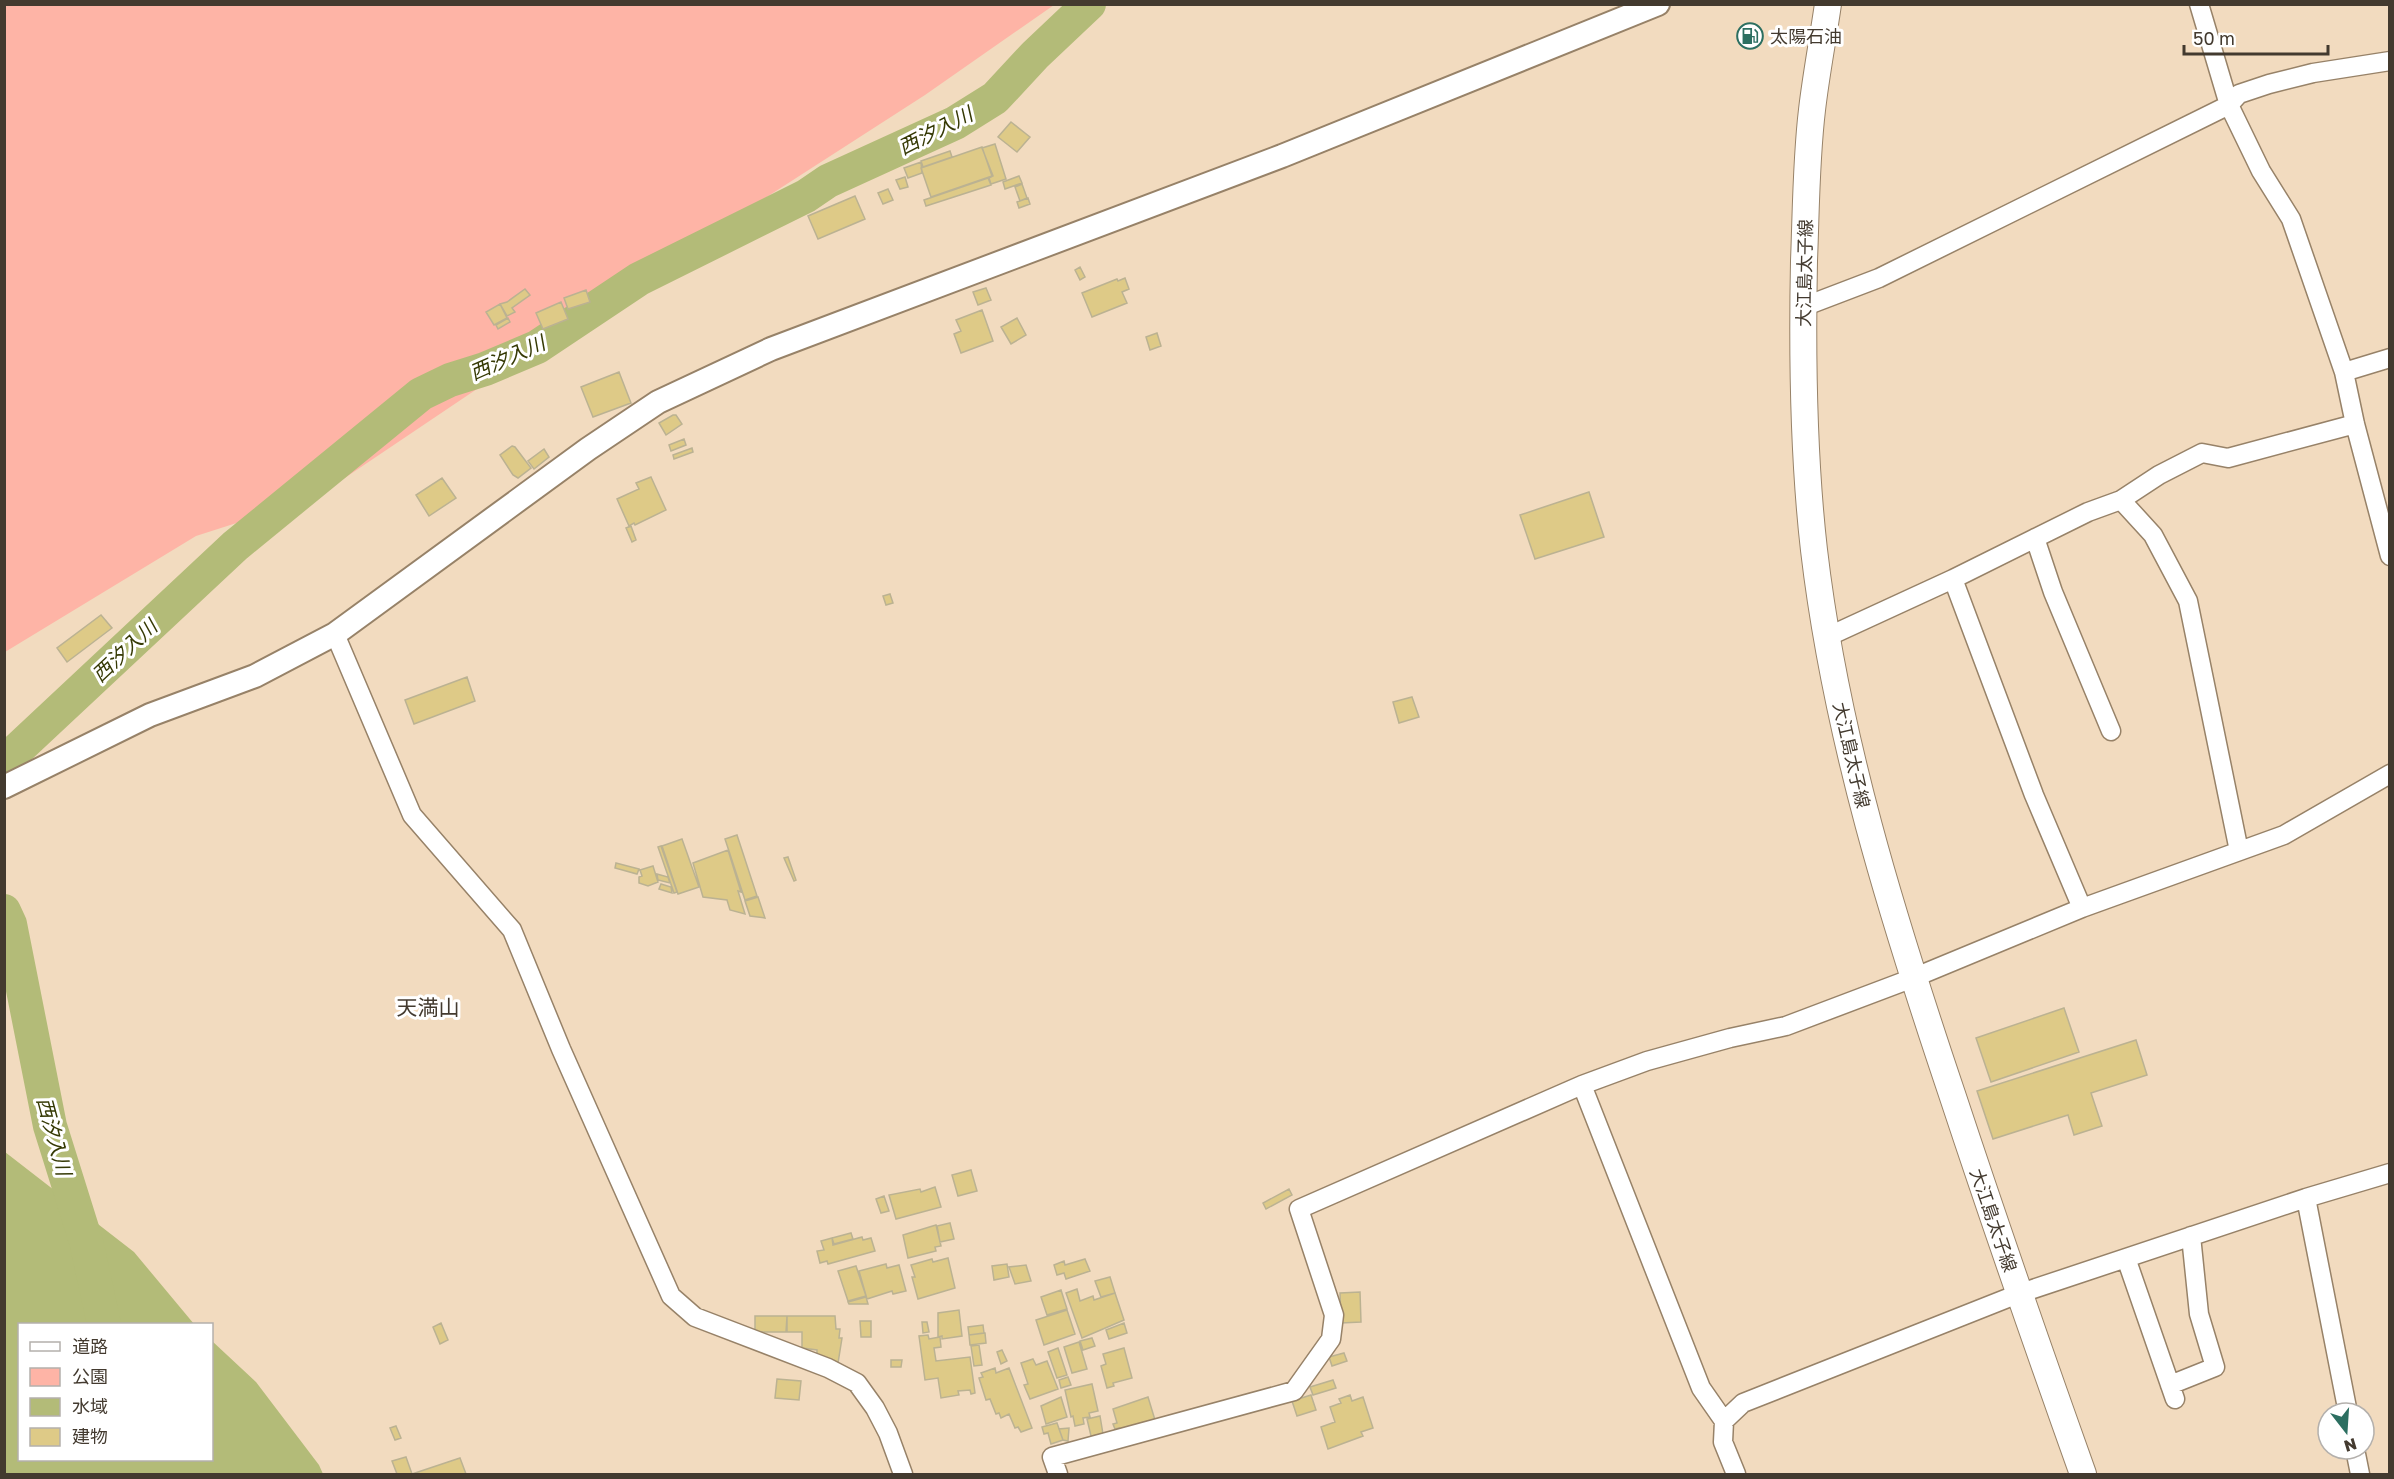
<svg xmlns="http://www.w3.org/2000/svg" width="2394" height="1479" font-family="'Golos Text','Noto Sans JP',sans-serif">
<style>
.green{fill:#feb4a6}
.water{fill:#b3bb78}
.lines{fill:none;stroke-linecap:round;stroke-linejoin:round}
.river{stroke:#b3bb78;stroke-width:34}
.building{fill:#deca87;stroke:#bbb292;stroke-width:1.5}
.minor-casing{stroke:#978268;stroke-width:21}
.tertiary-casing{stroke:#978268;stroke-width:26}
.secondary-casing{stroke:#978268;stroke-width:28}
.minor{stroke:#fff;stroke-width:18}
.tertiary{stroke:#fff;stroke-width:22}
.secondary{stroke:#fff;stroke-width:26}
.labels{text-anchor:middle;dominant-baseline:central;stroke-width:6;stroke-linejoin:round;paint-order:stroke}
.poi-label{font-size:18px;fill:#433a2f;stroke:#fff;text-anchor:start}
.street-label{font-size:18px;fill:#433a2f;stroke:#fff}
.water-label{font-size:20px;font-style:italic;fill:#363a05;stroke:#fff}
.quarter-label{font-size:21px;fill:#433a2f;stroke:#fff}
</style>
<rect width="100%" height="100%" fill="#f2dbbf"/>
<path class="green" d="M5,5H1054L925,95L658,267L315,498L196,536L5,652Z"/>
<path class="water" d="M5,1152L134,1252L194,1324H20V1460H212V1341L256,1382L319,1465L323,1474H5Z"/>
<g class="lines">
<path class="river" d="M4,762L235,546L421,394L450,380L485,369L537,347L639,279L806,196L828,181L955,123L995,98L1035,55L1089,4
M4,911L10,924L50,1126L86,1241L104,1324"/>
</g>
<path class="building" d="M1011,122L1030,137L1017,152L998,137Z
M995,144L1006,179L991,184L989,178L993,176L982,148Z
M982,147L992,176L931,197L921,168Z
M950,151L952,157L923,167L921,161Z
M921,162L922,173L908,178L904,168Z
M1019,176L1022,183L1005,189L1003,182Z
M905,177L908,187L900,189L896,180Z
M988,178L991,185L926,206L924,200Z
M1022,184L1027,198L1020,201L1015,187Z
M888,189L893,200L883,204L878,193Z
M855,196L865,219L818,239L808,216Z
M1028,198L1030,204L1019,208L1017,202Z
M1080,267L1085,277L1080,280L1075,270Z
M1125,278L1129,289L1122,292L1127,303L1092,317L1082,293L1117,279L1118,281Z
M986,288L991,300L978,305L973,292Z
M525,289L530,295L512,308L515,312L507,316L500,304L507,302Z
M586,290L590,302L568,309L564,298Z
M561,302L568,319L543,329L536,313Z
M500,304L507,318L494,325L486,312Z
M982,310L993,341L961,353L954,334L961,331L956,320Z
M508,318L510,322L498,329L496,325Z
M1017,318L1026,335L1011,344L1001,327Z
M1157,333L1161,346L1150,350L1146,337Z
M619,372L631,403L593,417L581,387Z
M673,415H676L682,424L666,435L659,423Z
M684,439L686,445L671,451L669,445Z
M512,446L515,447L531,468L518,478L513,475L500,455Z
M692,448L693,452L674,459L673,455Z
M544,449L549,457L534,469L528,461Z
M651,477L666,510L635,525L634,523L629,526L617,499L639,489L636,483Z
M442,478L456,498L429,516L416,495Z
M1589,492L1604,537L1535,559L1520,515Z
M631,526L636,540L632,542L626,528Z
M890,594L893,603L886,605L883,596Z
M101,615L112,628L67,662L57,648Z
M467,677L475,701L414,724L405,700Z
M1412,697L1419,717L1399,723L1393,702Z
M737,835L757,896L745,900L725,839Z
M682,839L699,887L678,894L662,846Z
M661,846L677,892L674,893L658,847Z
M728,850L741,892L738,891L745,914L730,910L727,900L703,897L693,863Z
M788,857L796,880L794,881L784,858Z
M616,863L639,869L637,874L615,868Z
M653,866L658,882L648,886L639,883V877L642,876L640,870Z
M657,874L668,877L670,883L658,880Z
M661,884L671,887L672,893L659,889Z
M758,897L765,918L750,916L745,901Z
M2064,1008L2079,1052L1991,1082L1976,1038Z
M2136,1040L2147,1075L2091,1093L2102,1126L2074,1135L2068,1115L1993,1139L1977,1091Z
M971,1170L977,1191L958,1196L952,1175Z
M935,1187L941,1207L896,1219L889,1195L920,1189L921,1192Z
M1289,1189L1292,1195L1266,1209L1263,1203Z
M884,1196L889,1211L881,1213L876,1199Z
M950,1223L954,1239L940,1242L937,1226Z
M936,1225L941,1246L935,1247L936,1251L908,1258L903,1235Z
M851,1233L853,1239L834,1244L832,1238Z
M862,1237L863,1240L871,1238L875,1251L828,1264L827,1261L820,1263L817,1251L824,1250L821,1241L832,1238L833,1245Z
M948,1258L955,1288L918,1299L912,1277H915L911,1265L932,1259L933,1262Z
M1085,1259L1090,1271L1066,1279L1064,1273L1057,1275L1054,1265L1064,1261L1065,1265Z
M886,1264L887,1268L899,1265L906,1291L893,1294L892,1291L867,1299L859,1271Z
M1007,1264L1009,1277L994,1280L992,1266Z
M1026,1265L1031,1281L1015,1284L1009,1267Z
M856,1266L866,1296L848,1301L838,1271Z
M1110,1277L1115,1293L1101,1297L1095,1281Z
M1077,1289L1080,1301L1093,1296L1094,1300L1115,1293L1124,1320L1082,1338L1066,1293Z
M1061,1290L1067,1309L1047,1315L1041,1297Z
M1360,1292L1361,1322L1341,1323L1340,1293Z
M866,1297L868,1304H849L848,1302Z
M959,1310L962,1336L942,1339V1336L938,1337V1313Z
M1067,1310L1075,1334L1044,1345L1036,1320Z
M755,1316H787L786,1332H755Z
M787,1316H835L836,1329H840L839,1338H842L838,1363L817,1357V1350L802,1348V1332H787Z
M860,1321H871V1337H861Z
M922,1322H927L929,1332L923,1333Z
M441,1323L448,1340L440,1344L433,1327Z
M1124,1323L1127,1333L1109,1339L1106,1330Z
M983,1325L984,1333L969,1335L968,1327Z
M985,1333L986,1343L970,1345L969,1335Z
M928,1335L929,1339L940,1337L941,1347L934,1348L936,1361L970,1357L975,1393L971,1394L970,1390L958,1391L959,1395L941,1398L938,1378L925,1380L919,1336Z
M1092,1338L1095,1346L1083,1350L1080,1341Z
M1079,1342L1087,1369L1072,1373L1064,1347Z
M979,1345L982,1365L974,1366L971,1346Z
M1058,1348L1067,1375L1057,1378L1048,1352Z
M1124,1348L1132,1378L1113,1383L1114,1386L1107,1388L1101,1366L1106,1364L1103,1354Z
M1002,1350L1007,1361L1001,1364L997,1352Z
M1344,1353L1347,1361L1332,1366L1329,1357Z
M1033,1359L1036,1365L1047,1361L1058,1389L1030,1399L1024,1385L1028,1384L1021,1363Z
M891,1360H902L901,1367H891Z
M995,1368L996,1373L1009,1368L1032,1428L1021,1432L1018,1427L1015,1428L1009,1414L1001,1418L999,1413L996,1414L990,1399L986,1400L979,1378L983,1377L981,1373Z
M1068,1377L1071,1385L1061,1388L1059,1380Z
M777,1379L801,1381L799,1400L775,1398Z
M1333,1380L1336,1388L1313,1395L1310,1387Z
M1092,1384L1098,1411L1089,1413L1090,1417L1083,1418L1084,1424L1075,1426L1073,1416L1071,1417L1065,1390Z
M1311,1395L1316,1410L1297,1416L1292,1401Z
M1350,1395L1352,1401L1363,1397L1373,1428L1361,1432L1363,1436L1328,1449L1321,1427L1335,1422L1330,1407L1341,1403L1339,1399Z
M1061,1397L1067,1417L1046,1424L1041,1406Z
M1148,1397L1155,1420L1119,1431V1428L1115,1429L1113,1424L1117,1423L1113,1409Z
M1100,1416L1103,1434L1091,1436L1087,1419Z
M1057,1423L1063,1440L1051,1444L1048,1433L1044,1434L1042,1427Z
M396,1426L401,1438L395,1440L390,1428Z
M1069,1428L1068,1441L1063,1440L1059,1429Z
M406,1457L412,1474H397L392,1461Z
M460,1458L466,1474H412Z"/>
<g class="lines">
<g class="minor-casing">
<path id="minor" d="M2199,4L2229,105L2261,171L2291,219L2344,372L2355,424L2390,556
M1803,307L1879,278L2229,105L2239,94L2269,84L2313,73L2390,61
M2344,372L2390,358
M2121,500L2153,535L2188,601L2239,851
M2035,538L2053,592L2111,731
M1953,579L2034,795L2082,908
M335,634L412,815L512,930L561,1049L671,1296L695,1317L828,1368L857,1383L875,1408L888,1433L903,1474
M1827,637L1953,579L2088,512L2121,500L2159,475L2202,453L2228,458L2355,424
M1582,1085L1701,1388L1724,1421
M2306,1198L2348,1413
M2126,1258L2175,1399
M2170,1385L2215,1367L2199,1314L2191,1236
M2355,1449L2360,1474
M1058,1474L1052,1457L1294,1391L1331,1339L1334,1315L1299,1209L1582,1085L1647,1061L1730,1038L1786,1026L1913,978L2082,908L2284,835L2390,774
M1736,1474L1723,1442L1724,1421L1743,1403L2018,1294L2306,1198L2390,1173"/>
</g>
<g class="tertiary-casing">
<path id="tertiary" d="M4,787L150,715L255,676L335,634L588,449L658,402L771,349L1282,156L1658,4"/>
</g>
<g class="secondary-casing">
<path id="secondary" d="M1828,4C1823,39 1816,75 1812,110C1806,160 1806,211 1804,261C1802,358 1803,454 1814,550C1836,737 1892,916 1952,1094C1994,1221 2038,1348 2083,1474"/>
</g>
<use href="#minor" class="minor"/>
<use href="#tertiary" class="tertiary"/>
<use href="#secondary" class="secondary"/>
</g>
<defs>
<g id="fuel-ring" transform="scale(1.35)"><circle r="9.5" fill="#fff" stroke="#2c6f61" stroke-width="1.5"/><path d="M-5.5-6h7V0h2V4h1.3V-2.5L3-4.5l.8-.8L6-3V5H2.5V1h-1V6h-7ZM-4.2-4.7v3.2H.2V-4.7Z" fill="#2c6f61"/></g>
</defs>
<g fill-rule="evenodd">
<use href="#fuel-ring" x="1750" y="36"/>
</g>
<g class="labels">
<g class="poi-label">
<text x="1770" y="36">太陽石油</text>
</g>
<g class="street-label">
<text transform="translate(1804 273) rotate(-89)">大江島太子線</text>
<text transform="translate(1852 755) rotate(77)">大江島太子線</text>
<text transform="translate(1994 1220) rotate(71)">大江島太子線</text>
</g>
<g class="water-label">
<text transform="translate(935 130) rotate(-27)">西汐入川</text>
<text transform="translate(507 357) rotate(-24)">西汐入川</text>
<text transform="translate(124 650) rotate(-43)">西汐入川</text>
<text transform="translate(55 1136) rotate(75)">西汐入川</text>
</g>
<g class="quarter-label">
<text x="428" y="1007">天満山</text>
</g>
</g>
<rect width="2394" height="1479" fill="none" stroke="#433a2f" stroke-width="12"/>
<rect x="18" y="1323" width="195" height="138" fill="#ffffff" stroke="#b4b0ac" stroke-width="1.5"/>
<rect x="30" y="1342" width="30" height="9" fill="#ffffff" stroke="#b4b0ac" stroke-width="1.5"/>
<text x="72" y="1353" font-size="18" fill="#433a2f">道路</text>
<rect x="30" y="1368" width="30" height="18" fill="#feb4a6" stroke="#b4b0ac" stroke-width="1.5"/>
<text x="72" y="1383" font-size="18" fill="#433a2f">公園</text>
<rect x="30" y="1398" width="30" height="18" fill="#b3bb78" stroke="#b4b0ac" stroke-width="1.5"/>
<text x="72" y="1413" font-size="18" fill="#433a2f">水域</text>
<rect x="30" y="1428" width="30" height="18" fill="#deca87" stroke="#b4b0ac" stroke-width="1.5"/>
<text x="72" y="1443" font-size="18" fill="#433a2f">建物</text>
<g transform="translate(2346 1431) rotate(163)"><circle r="28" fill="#ffffff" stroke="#b4b0ac" stroke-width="1.5"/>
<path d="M0-4.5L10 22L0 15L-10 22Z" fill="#2c6f61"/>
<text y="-9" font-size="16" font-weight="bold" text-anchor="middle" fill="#433a2f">N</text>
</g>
<path d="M2184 45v9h144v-9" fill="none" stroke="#433a2f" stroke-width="3"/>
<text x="2193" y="45" font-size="18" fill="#433a2f" stroke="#ffffff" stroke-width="4.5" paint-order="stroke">50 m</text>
</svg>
